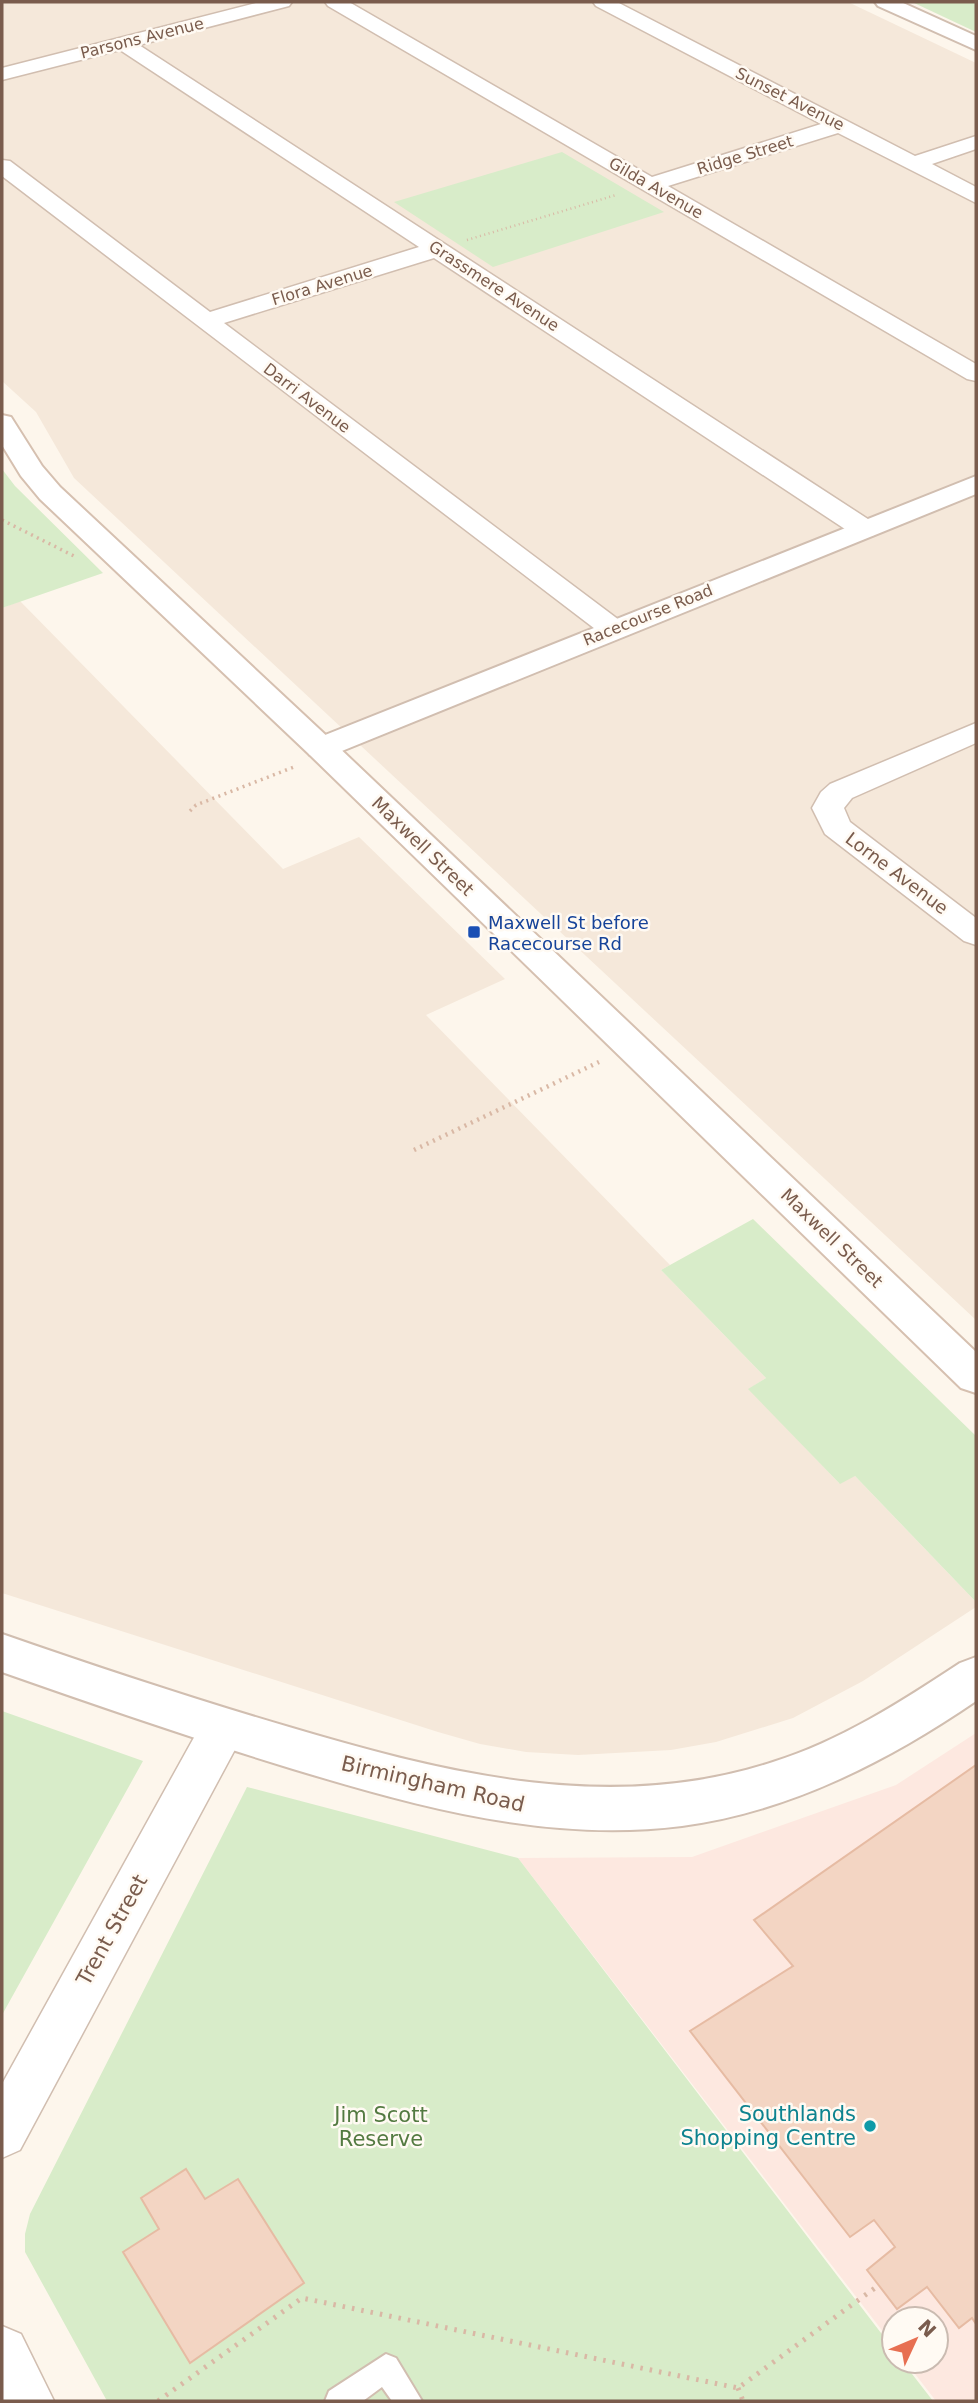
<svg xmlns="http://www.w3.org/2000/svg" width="978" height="2403" font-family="'DejaVu Sans',sans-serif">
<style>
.residential{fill:#f5e8da}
.commercial{fill:#fde8e0}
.green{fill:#d8ecc9}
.building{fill:#f3d5c3;stroke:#e6bba3;stroke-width:2}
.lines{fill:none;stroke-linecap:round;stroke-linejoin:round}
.service-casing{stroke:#d1beb0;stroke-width:4}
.minor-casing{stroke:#d1beb0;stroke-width:3}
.tertiary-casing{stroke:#d1beb0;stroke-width:4}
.secondary-casing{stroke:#d6c0b0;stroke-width:4}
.path-far3{stroke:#d9b8a5;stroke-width:2.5;stroke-dasharray:1 3.5;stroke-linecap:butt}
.path-far2{stroke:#d9b8a5;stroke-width:3.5;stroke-dasharray:2 4.5;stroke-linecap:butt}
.path-far1{stroke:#d9b8a5;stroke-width:4.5;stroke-dasharray:2 5;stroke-linecap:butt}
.path{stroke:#d9b8a5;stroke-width:5;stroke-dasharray:2.5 7;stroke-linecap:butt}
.service{fill:#fff;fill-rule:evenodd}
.minor{fill:#fff;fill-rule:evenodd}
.tertiary{fill:#fff;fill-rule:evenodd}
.secondary{fill:#fff;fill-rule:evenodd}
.transit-dot{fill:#1a4fb4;stroke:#fffaf3;stroke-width:2.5}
.culture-dot{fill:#0f9aa8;stroke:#fffaf3;stroke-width:2.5}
.labels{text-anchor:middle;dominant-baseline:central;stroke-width:5;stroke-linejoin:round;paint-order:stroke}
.far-street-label{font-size:16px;fill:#7a5c4d;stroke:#fffaf3}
.street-label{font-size:18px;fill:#7a5c4d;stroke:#fffaf3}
.transit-label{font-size:18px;fill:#164399;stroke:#fffaf3;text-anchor:start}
.near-street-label{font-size:21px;fill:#7a5c4d;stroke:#fffaf3}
.near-culture-label{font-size:21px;fill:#0d838f;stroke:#fffaf3;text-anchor:end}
.near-park-label{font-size:21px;fill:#537a41;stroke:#fffaf3}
</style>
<rect width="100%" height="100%" fill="#fdf6ec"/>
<path class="residential" d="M2,2H848L976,63V1320L74,478L36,412L2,381Z
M20,601L283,869L359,837L505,979L426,1015L670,1265L661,1270L766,1378L749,1389L839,1483L854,1475L976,1602V1607L863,1681L793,1718L716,1742L671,1750L578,1755L526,1752L480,1744L438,1732L2,1593V608Z"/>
<path class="commercial" d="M976,1733V2401H936L905,2361H936V2319H894V2346L518,1858L692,1857L896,1785Z"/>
<path class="green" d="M912,2H976V32Z
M562,152L664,212L493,267L394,202Z
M2,469L15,486L103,573L2,608Z
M753,1219L976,1436V1602L855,1476L840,1484L748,1389L766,1378L661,1270Z
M2,1711L143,1761L2,2015Z
M247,1787L518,1858L894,2350V2361H902L933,2401H107L25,2252V2234L30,2214Z"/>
<path class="building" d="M976,1765V2324L972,2318L959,2328L927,2287L897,2309L867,2270L895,2247L874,2220L850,2237L690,2031L793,1966L754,1920Z
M186,2169L205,2199L238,2179L304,2283L190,2363L123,2252L159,2229L141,2198Z"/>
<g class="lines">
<g class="service-casing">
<path id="service" d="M386,2354L396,2358L422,2401H392L382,2387L363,2401H325L329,2391Z"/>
</g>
<g class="minor-casing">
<path id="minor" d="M260,2H292L289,6L139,45L874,523L878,529L874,535L864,537L854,535L434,258L224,323L623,623L627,629L623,635L613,638L603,635L2,176V160L10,161L210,312L419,247L120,50L2,80V68Z
M325,2H349L652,177L821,124L596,6L593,2H617L915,156L976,136V149L932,164L976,187V203L838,133L668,186L976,364V381L967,379L328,6Z
M976,723V743L852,798L844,808L850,822L976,918V945L964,941L825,834L812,808L821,792L830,784Z
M223,1709L239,1714L245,1728L239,1742L20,2150L2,2158V2084L207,1714Z
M2,2326L21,2334L54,2401H2Z"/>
</g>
<g class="tertiary-casing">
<path id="tertiary" d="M875,2H901L976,36V50L878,6Z
M976,476V494L332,755L321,757L310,755L305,748L310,741Z
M2,1634C97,1667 193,1699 289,1727C447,1774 611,1815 773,1762C840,1741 901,1702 960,1663L976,1657V1701C888,1761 789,1812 682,1826C548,1843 419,1807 293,1769C195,1739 98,1706 2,1672Z"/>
</g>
<g class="secondary-casing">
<path id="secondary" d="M2,415L11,417L42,466L60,487L332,741L976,1352V1393L961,1388L310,755L40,499L21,476L2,445Z"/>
</g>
<path class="path-far3" d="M467,240L616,195"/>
<path class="path-far2" d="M2,520L74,556
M190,811L196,805L294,767"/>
<path class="path-far1" d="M414,1150L599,1062"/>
<path class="path" d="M738,2388L743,2401
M158,2401L302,2298L738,2388L879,2285"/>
<use href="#service" class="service"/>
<use href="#minor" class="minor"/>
<use href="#tertiary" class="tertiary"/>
<use href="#secondary" class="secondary"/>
</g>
<rect class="transit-dot" x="467" y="925" width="14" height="14" rx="3.5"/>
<circle class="culture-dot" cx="870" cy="2126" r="7"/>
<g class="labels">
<g class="far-street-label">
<text transform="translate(142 38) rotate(-14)">Parsons Avenue</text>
<text transform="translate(790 99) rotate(27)">Sunset Avenue</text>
<text transform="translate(745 155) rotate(-17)">Ridge Street</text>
<text transform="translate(656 188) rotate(30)">Gilda Avenue</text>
<text transform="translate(322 285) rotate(-17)">Flora Avenue</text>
<text transform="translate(494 286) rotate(33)">Grassmere Avenue</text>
<text transform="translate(307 398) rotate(37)">Darri Avenue</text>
<text transform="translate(648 615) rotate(-22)">Racecourse Road</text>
</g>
<g class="street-label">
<text transform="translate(423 846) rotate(44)">Maxwell Street</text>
<text transform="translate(897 873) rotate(37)">Lorne Avenue</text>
<text transform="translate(832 1238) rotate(44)">Maxwell Street</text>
</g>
<g class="transit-label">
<text x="488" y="922">Maxwell St before<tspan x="488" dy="21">Racecourse Rd</tspan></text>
</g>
<g class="near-street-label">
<text transform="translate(433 1784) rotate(13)">Birmingham Road</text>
<text transform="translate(112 1930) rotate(-61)">Trent Street</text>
</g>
<g class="near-culture-label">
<text x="856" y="2114">Southlands<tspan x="856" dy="24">Shopping Centre</tspan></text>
</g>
<g class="near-park-label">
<text x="381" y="2115">Jim Scott<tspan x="381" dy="24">Reserve</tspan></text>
</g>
</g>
<rect width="978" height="2403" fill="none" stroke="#7a5c4d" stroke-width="7"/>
<g transform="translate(915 2340) rotate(46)"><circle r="33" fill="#fffaf3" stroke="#cabbb1" stroke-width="2"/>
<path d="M0-5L12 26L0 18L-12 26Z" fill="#e76f51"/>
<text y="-10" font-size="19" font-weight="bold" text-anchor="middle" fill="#7a5c4d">N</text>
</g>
</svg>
